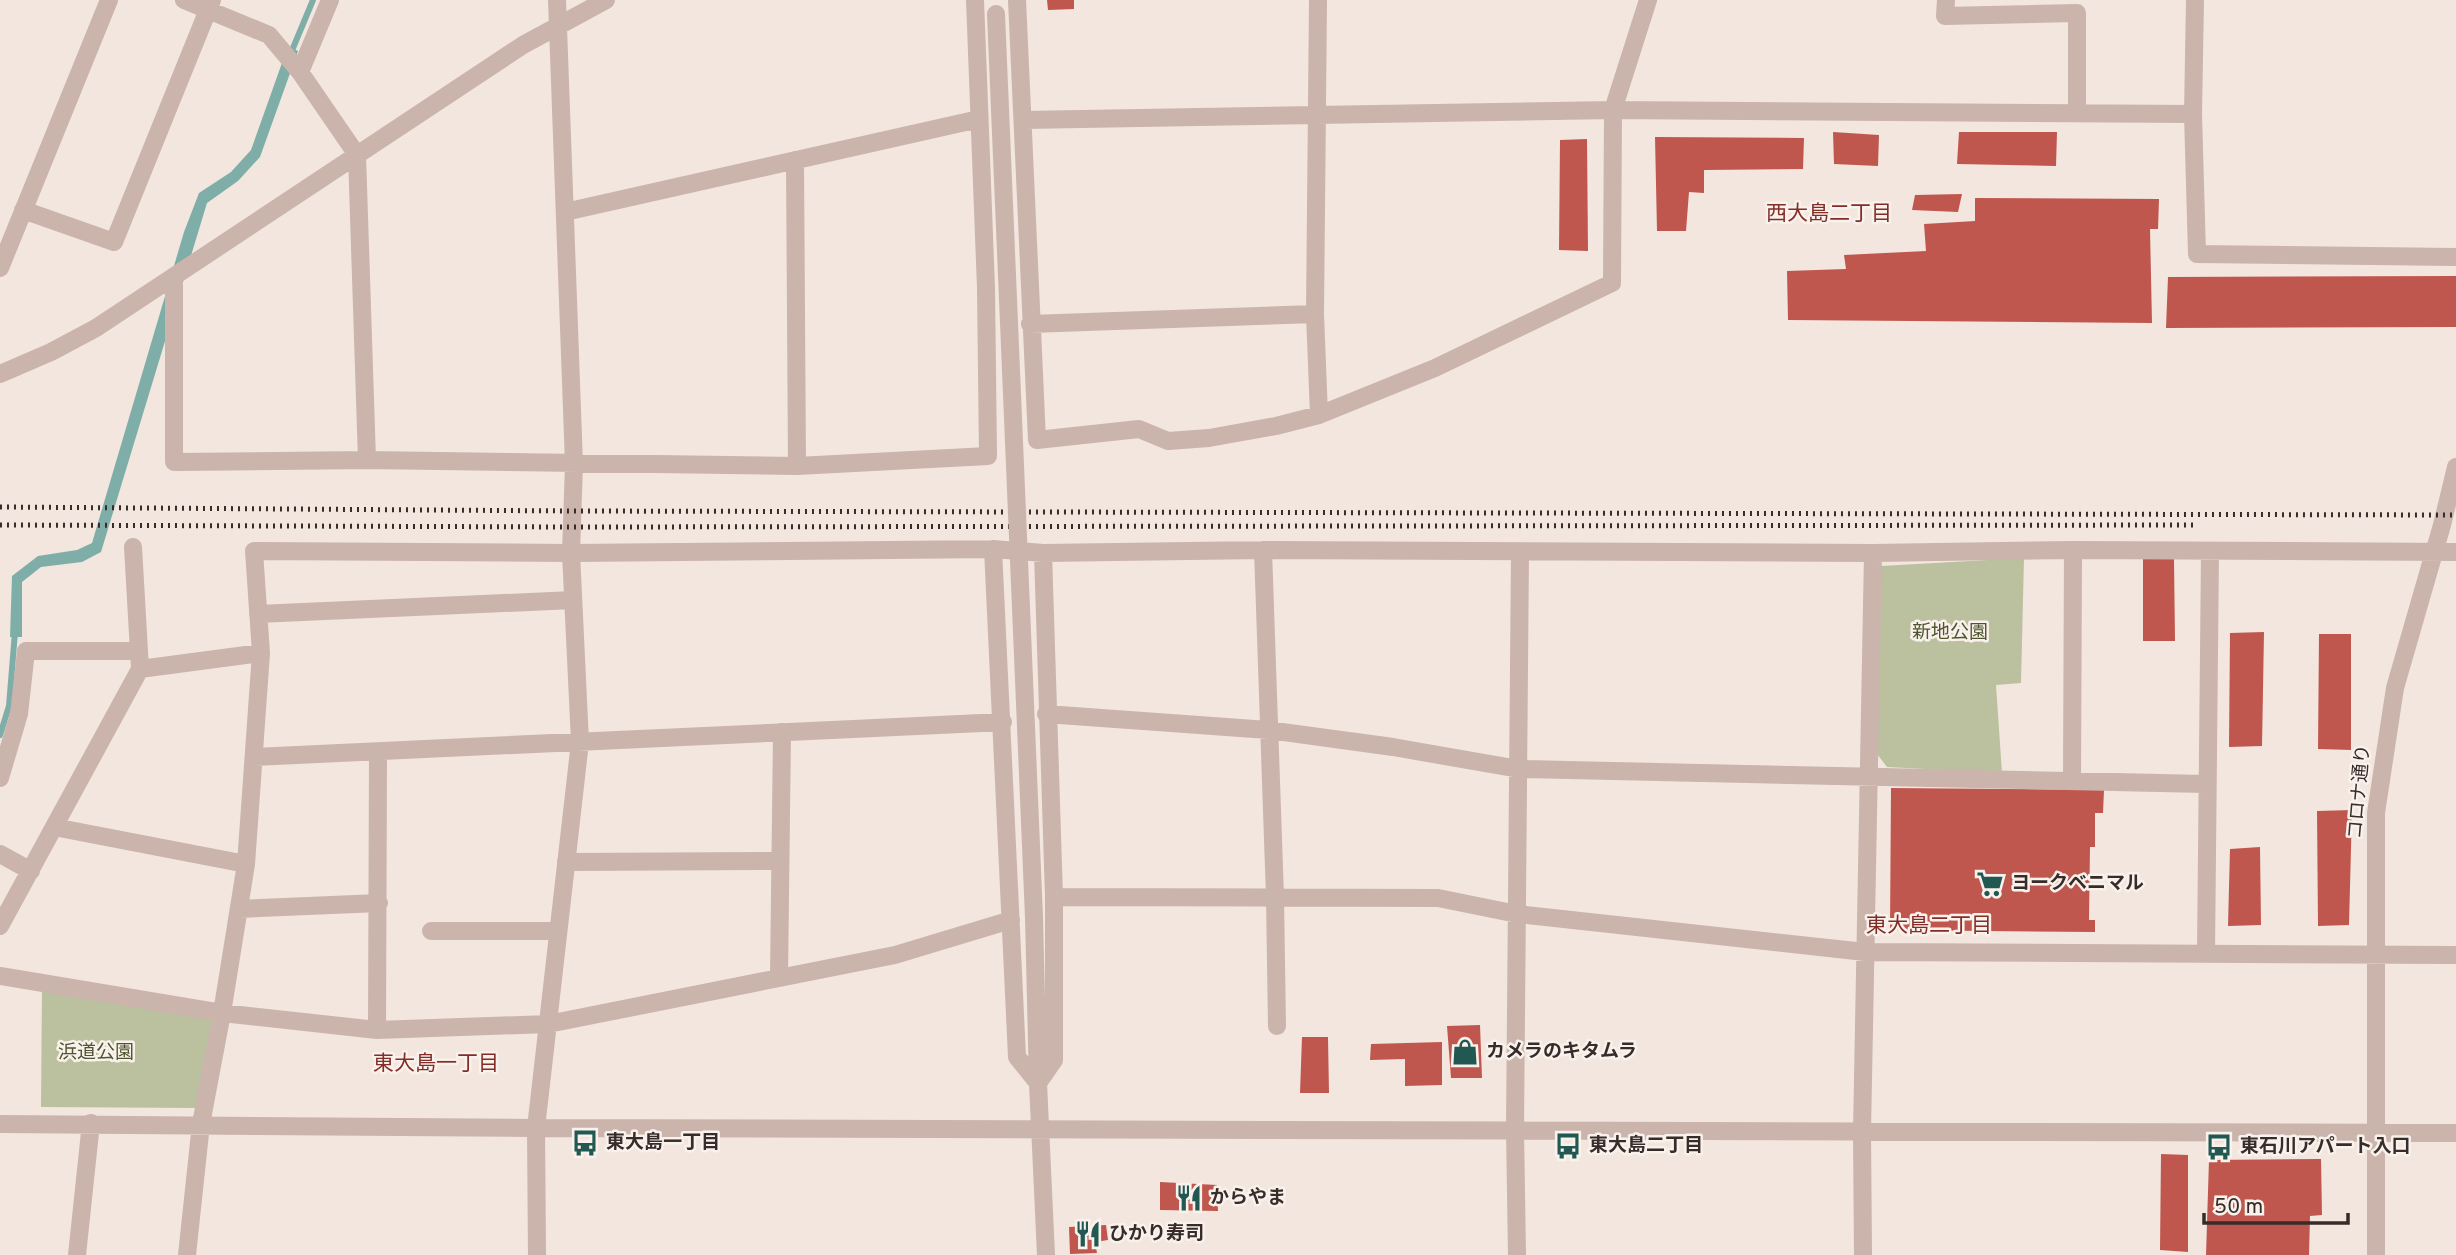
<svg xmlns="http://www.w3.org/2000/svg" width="2456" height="1255" font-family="Overpass,'Noto Sans JP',sans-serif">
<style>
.green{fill:#bbc09f}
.water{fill:#7faea8}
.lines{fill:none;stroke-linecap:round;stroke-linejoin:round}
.stream{stroke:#7faea8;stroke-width:6}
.building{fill:#c0574e}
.minor{stroke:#cab4ab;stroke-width:18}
.rail{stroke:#382c2a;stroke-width:5;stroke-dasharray:2 5;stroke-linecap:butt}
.minor-bridge{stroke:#cab4ab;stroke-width:18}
.labels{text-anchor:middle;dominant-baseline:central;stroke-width:5;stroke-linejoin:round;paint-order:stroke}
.park-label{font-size:19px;fill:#4e552f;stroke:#f9f1eb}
.street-label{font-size:19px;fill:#382c2a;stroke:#f9f1eb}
.poi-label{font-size:19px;font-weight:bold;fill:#382c2a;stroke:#f9f1eb;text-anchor:start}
.neighbourhood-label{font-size:21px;fill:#832d27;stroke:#f9f1eb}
</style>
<rect width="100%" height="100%" fill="#f2e6df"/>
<path class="green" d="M2024,558L2021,683L1996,685L2002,773L1887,767L1877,754L1881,566Z
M42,988L213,1017L198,1108L41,1107Z"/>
<path class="water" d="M288,46L298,51L260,157L238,181L207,203L101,552L82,562L41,567L22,582V637H10L12,576L38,556L77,550L92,543L184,232L199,193L231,172L251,150Z"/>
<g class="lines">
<path class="stream" d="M293,48L313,0
M0,735L9,706L15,632"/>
</g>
<path class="building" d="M1047,0H1074V9L1048,10Z
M1833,132L1879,135L1878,166L1834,164Z
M1959,132H2057L2056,166L1957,164Z
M1655,137L1804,138L1803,169L1704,170V193L1689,192L1686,231H1657Z
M1587,139L1588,251L1559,250L1560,140Z
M1962,194L1958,212L1912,210L1915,195Z
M1975,198L2159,199L2158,229H2150L2152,323L1788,320L1787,271L1846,269L1844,255L1926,251L1924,224L1975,221Z
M2456,276V327L2166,328L2168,277Z
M2143,559H2174L2175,641H2143Z
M2264,632L2262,746L2229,747L2230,633Z
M2319,634H2351V750L2318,749Z
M1891,788L2104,790L2103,813H2095V847H2090L2089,920H2095V932L1890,930Z
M2352,810L2349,925L2318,926L2317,811Z
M2260,847L2261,925L2228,926L2230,849Z
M1480,1025L1482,1078H1451L1447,1026Z
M1302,1037H1328L1329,1093H1300Z
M1442,1042V1085L1405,1086V1059L1370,1060L1371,1044Z
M2161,1154L2188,1155V1252L2160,1250Z
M2321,1159L2322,1215L2310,1216L2309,1255H2206L2209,1160Z
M1160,1182L1217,1185L1218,1211L1160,1210Z
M1106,1225L1108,1240L1095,1242L1097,1253L1070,1254L1069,1227Z"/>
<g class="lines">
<path class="minor" d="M184,0L269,35L300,72L357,155L367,460
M1017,0L1037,440L1139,429L1168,441L1209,438L1276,426L1319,415L1435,368L1612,283L1613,110L1648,0
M1318,0L1315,314L1319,415
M1946,0L1945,16L2077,13V113
M2195,0L2193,114L2197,254L2456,257
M300,72L330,0
M1023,120L1613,110L2193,114
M795,160L797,466
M23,210L114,242L212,0
M565,212L979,119
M0,268L109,0
M174,276V462L367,460L797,466L988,456L986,288L975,0
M1030,324L1315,314
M0,374L51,352L96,328L523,45L606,0
M993,549L1017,1057L1038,1083L1054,1060V897L1043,553
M1263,550L1275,897L1277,1026
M258,614L573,600
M140,669L261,653
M1046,714L1268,730L1393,747L1519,769L2206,784
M254,757L1003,722
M0,778L19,714L26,651H139
M2072,781L2073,550
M54,827L246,864
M0,854L31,871
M566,862L780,861
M1054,897L1438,898L1517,914L1865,952L2456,955
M239,909L379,903
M1034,917L1038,1083L1046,1255
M0,926L140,669L133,547
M431,931H558
M2206,953L2210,552
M0,976L222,1013L377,1030L548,1024L895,955L1011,920
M779,977L782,732
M377,1030L378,752
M0,1124L536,1128L2456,1133
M77,1255L91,1123
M187,1255L201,1124L222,1013L246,864L261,653L254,551L571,553L993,549L1043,553L1263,550L1873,553L2073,550L2456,552
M537,1255L536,1128L580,742L571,553L574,464L557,0
M1517,1255L1515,1129L1520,552
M1863,1255L1862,1132L1873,553
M2376,1255V813L2395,688L2442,525L2456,467"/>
<path class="rail" d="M0,507L573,511L2456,515
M0,525L573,527L2197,525"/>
<path class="minor-bridge" d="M996,14L1034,917"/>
</g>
<defs>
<g id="supermarket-bare" transform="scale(2.1)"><path d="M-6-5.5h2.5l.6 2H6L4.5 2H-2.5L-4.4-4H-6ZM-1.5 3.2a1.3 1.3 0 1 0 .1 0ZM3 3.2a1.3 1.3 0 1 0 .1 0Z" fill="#215852" stroke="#f9f1eb" stroke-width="2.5" paint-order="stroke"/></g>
<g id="shop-bare" transform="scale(2.1)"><path d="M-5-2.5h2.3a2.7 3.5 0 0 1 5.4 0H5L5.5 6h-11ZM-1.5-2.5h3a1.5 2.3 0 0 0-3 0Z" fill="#215852" stroke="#f9f1eb" stroke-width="2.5" paint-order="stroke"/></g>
<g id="bus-bare" transform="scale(2.1)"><path d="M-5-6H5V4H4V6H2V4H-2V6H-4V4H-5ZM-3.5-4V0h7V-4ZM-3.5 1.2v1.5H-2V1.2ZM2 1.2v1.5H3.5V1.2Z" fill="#215852" stroke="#f9f1eb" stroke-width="2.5" paint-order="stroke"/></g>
<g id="restaurant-bare" transform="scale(2.1)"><path d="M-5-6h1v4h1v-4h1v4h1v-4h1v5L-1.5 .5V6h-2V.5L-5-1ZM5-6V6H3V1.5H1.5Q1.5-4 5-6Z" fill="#215852" stroke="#f9f1eb" stroke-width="2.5" paint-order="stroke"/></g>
</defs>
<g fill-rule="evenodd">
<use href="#supermarket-bare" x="1990" y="884"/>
<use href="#shop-bare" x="1465" y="1052"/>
<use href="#bus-bare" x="585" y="1143"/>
<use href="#bus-bare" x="1568" y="1146"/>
<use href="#bus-bare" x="2219" y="1147"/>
<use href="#restaurant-bare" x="1189" y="1198"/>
<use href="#restaurant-bare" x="1088" y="1234"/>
</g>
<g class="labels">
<g class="park-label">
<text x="1950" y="633">新地公園</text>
<text x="96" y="1053">浜道公園</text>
</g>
<g class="street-label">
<text transform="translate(2360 792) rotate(-85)">コロナ通り</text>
</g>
<g class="poi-label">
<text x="2011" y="884">ヨークベニマル</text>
<text x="1486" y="1052">カメラのキタムラ</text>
<text x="606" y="1143">東大島一丁目</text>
<text x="1589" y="1146">東大島二丁目</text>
<text x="2240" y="1147">東石川アパート入口</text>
<text x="1210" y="1198">からやま</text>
<text x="1109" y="1234">ひかり寿司</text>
</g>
<g class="neighbourhood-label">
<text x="1829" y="214">西大島二丁目</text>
<text x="1929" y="926">東大島二丁目</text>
<text x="436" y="1064">東大島一丁目</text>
</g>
</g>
<path d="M2204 1213v10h144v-10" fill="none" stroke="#382c2a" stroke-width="3.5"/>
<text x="2214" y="1213" font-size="21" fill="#382c2a" stroke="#f9f1eb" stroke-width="5" paint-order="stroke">50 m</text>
</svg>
